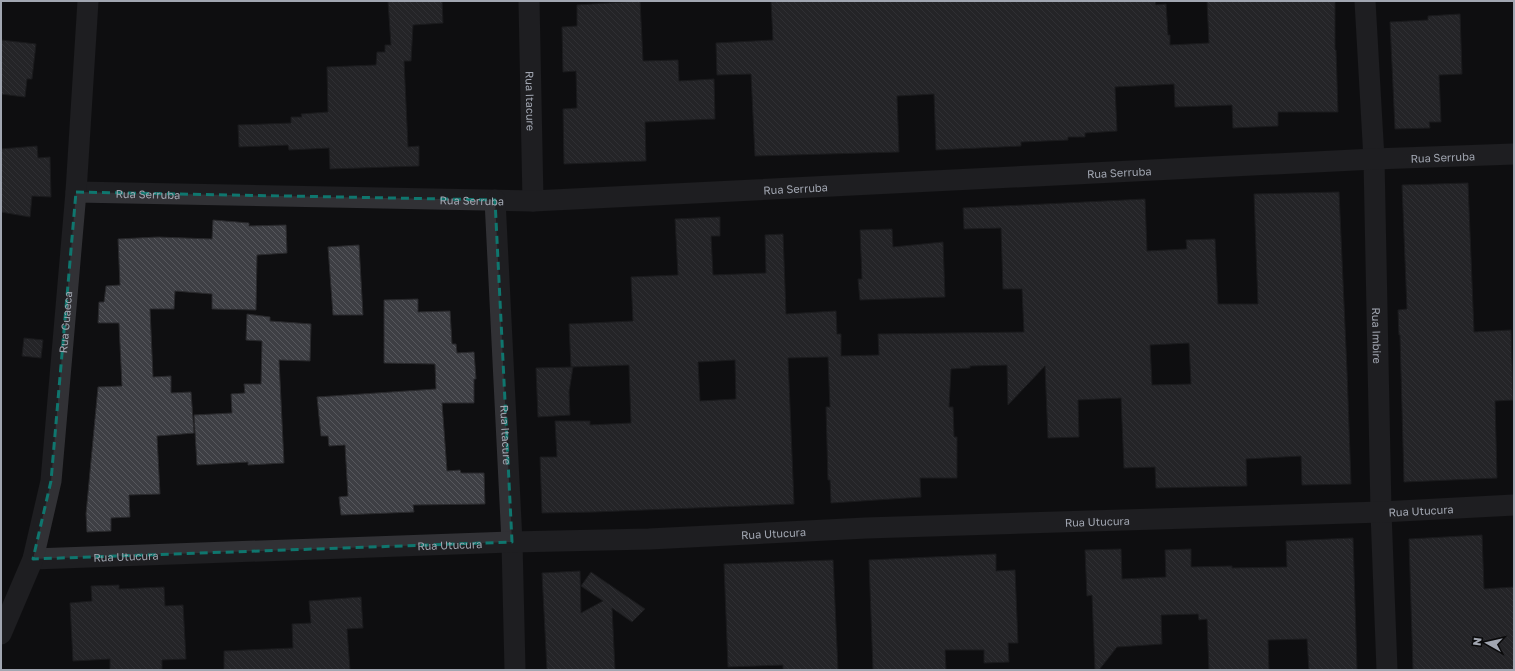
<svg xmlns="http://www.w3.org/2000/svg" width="1515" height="671" font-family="'Golos Text',sans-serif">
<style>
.building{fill:url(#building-back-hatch);stroke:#29292c;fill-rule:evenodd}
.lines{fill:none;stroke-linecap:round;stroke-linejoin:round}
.minor{stroke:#313135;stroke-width:21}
.marked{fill:none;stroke:#0f766e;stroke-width:3;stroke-dasharray:8 5;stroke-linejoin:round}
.labels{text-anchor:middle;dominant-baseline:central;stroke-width:3;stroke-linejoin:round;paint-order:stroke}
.street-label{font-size:11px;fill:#a1a6b1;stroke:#0a0a0b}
</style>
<defs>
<pattern id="building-back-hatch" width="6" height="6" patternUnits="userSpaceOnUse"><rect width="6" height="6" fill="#3e3f44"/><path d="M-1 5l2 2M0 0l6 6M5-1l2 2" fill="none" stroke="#57585d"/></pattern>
</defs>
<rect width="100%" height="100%" fill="#0f0f11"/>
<path class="building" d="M388,1H442L443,23L413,25L411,61H404L408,147L419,146V166L330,169L329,148L289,150L288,145L239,147L238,125L291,123V117H302L301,114L328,112L327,67L376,65L377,52H385V45H391Z
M640,1L643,61L678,60L679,81L714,79L715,119L645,122L646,161L564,164L563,109L577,108L576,71L563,72L562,27L577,26V5Z
M771,1H1155L1156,5L1166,4L1168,35H1170V45L1209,43L1207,1H1335V50H1336L1338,112H1278V126L1233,128L1232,105L1175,107L1174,84L1115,87L1117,131L1085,133V137H1068V140L1021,142V146L936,150L934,94L897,96L899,152L755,156L751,74L717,75L716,43L773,40Z
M1460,14L1462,74L1439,75L1441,122H1429L1430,128L1395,129L1390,22L1428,20V16Z
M1,40L36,44L32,79H27L25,97L1,94Z
M37,146L38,158L50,157L51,197L32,196L30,217L1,212V149Z
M1468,183L1474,332L1511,330L1513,400L1495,401L1497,478L1404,482L1400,335H1399L1398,310L1407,309L1402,185Z
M1339,192L1347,371L1351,484L1302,485L1301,456L1246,459L1247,486L1156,488L1155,467L1124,468L1121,398L1078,400L1079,437L1048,438L1045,366L1008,405L1007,365L970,366V368L951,369L949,407H953L954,437H957V478H920L921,497L831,503L830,480H828L826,407H830L828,357L788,358L794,504L594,512L542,513L540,457H557L555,421H590V425L631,423L629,365L571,367L569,324L633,321L631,277L678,275L675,219L720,217V236H711L713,275L766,273L765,235L783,234L786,314L836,311L837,334H841V356L879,355L878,334L1024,332L1022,289H1003L1001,228L964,229L963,208L1145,199L1147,251L1187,249L1186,240L1215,239L1218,304H1258L1254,194ZM1189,343L1191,384L1152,385L1150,345ZM735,360L736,399L700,401L698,362Z
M213,220L249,223V226L286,225L287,253L257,255L256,310L212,309V294L175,291L174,309H150L153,377L171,376V393L191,392L194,433L157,436L160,494L129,495L130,517L111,518V531L87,532L86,514L98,387L122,386L119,323H98L99,302H104L106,286L120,285L118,239L158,237L212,239Z
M892,229L893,247L943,242L945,297L860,300L858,279H862L860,230Z
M359,245L363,315H333L328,247Z
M418,299V312L450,311L452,344H456L457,353L474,352L476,379H474V403H442L447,471L460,470L461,473H484L485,504L413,505L414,512L341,515L339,497L348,496L345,445L329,446L328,436H321L317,397L436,389L435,364L384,363V300Z
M247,314L270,317V321L311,324L310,361L279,360L284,463L248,465V462L197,465L194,415L232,413L231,394L245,393L244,384H261L262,341L246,340Z
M24,338L43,340L41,358L22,356Z
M573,367L569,392L570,415L538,417L536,368Z
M1482,535L1484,589L1514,587V670H1413L1409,539Z
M1353,538L1357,670H1309L1307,639L1268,640L1269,670H1209L1207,619L1199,620L1198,614L1161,615L1162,644L1117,647L1099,670H1095L1092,595L1087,596L1085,550L1121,549L1122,579L1166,577L1165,550L1191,549V567L1232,566V568L1287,567L1286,541Z
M996,554V571L1015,570L1018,643H1008L1009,662L984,663V650H945L946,670H873L869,560Z
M833,560L838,670H783V665L728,667L724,564Z
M580,571L581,613L603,601L581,586L591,572L645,609L632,622L612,608L615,670H547L542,573Z
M119,585V589L164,587L165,606L183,605L186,659L162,660V670H110V659L73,661L70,603L92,601L91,586Z
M361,597L363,628L347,629L350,670H224V651L293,648L292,624L311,623L309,601Z"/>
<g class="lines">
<g class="minor">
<path id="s1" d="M529,1L533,201"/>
<path id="s2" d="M1365,1L1374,159L1381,512L1387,670"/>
<path id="s3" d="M76,192L533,201L1374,159L1514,154"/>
<path id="s4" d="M495,200L512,542L515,670"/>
<path id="s5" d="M33,559L512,542L649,539L866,528L1381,512L1514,505"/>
<path id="s6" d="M1,634L33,559L51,481L76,192L88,1"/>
</g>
</g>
<path d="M0 0H1515V671H0ZM76,192L495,200L512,542L33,559L51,481Z" fill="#0f0f11" fill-opacity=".55" fill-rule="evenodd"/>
<path class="marked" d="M76,192L495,200L512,542L33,559L51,481Z"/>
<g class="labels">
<g class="street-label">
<text stroke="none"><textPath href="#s1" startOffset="100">Rua Itacure</textPath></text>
<text stroke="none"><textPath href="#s3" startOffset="1368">Rua Serruba</textPath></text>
<text stroke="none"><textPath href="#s3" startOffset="1044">Rua Serruba</textPath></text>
<text stroke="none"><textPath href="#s3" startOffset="720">Rua Serruba</textPath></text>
<text stroke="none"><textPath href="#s3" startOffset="72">Rua Serruba</textPath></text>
<text stroke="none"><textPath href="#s3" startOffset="396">Rua Serruba</textPath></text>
<text stroke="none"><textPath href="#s6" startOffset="321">Rua Guaeca</textPath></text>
<text stroke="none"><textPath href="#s2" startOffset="335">Rua Imbire</textPath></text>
<text stroke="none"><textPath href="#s4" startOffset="235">Rua Itacure</textPath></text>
<text stroke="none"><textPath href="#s5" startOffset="1389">Rua Utucura</textPath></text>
<text stroke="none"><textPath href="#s5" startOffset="1065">Rua Utucura</textPath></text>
<text stroke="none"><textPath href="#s5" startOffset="741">Rua Utucura</textPath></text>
<text stroke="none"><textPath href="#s5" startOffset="417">Rua Utucura</textPath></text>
<text stroke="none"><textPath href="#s5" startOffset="93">Rua Utucura</textPath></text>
</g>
</g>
<rect width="1515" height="671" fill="none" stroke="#a1a6b1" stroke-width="4"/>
<g transform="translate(1487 643) rotate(278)" stroke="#0a0a0b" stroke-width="3" paint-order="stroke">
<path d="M0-3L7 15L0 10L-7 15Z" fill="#a1a6b1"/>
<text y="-6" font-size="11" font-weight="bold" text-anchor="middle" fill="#a1a6b1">N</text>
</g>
</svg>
